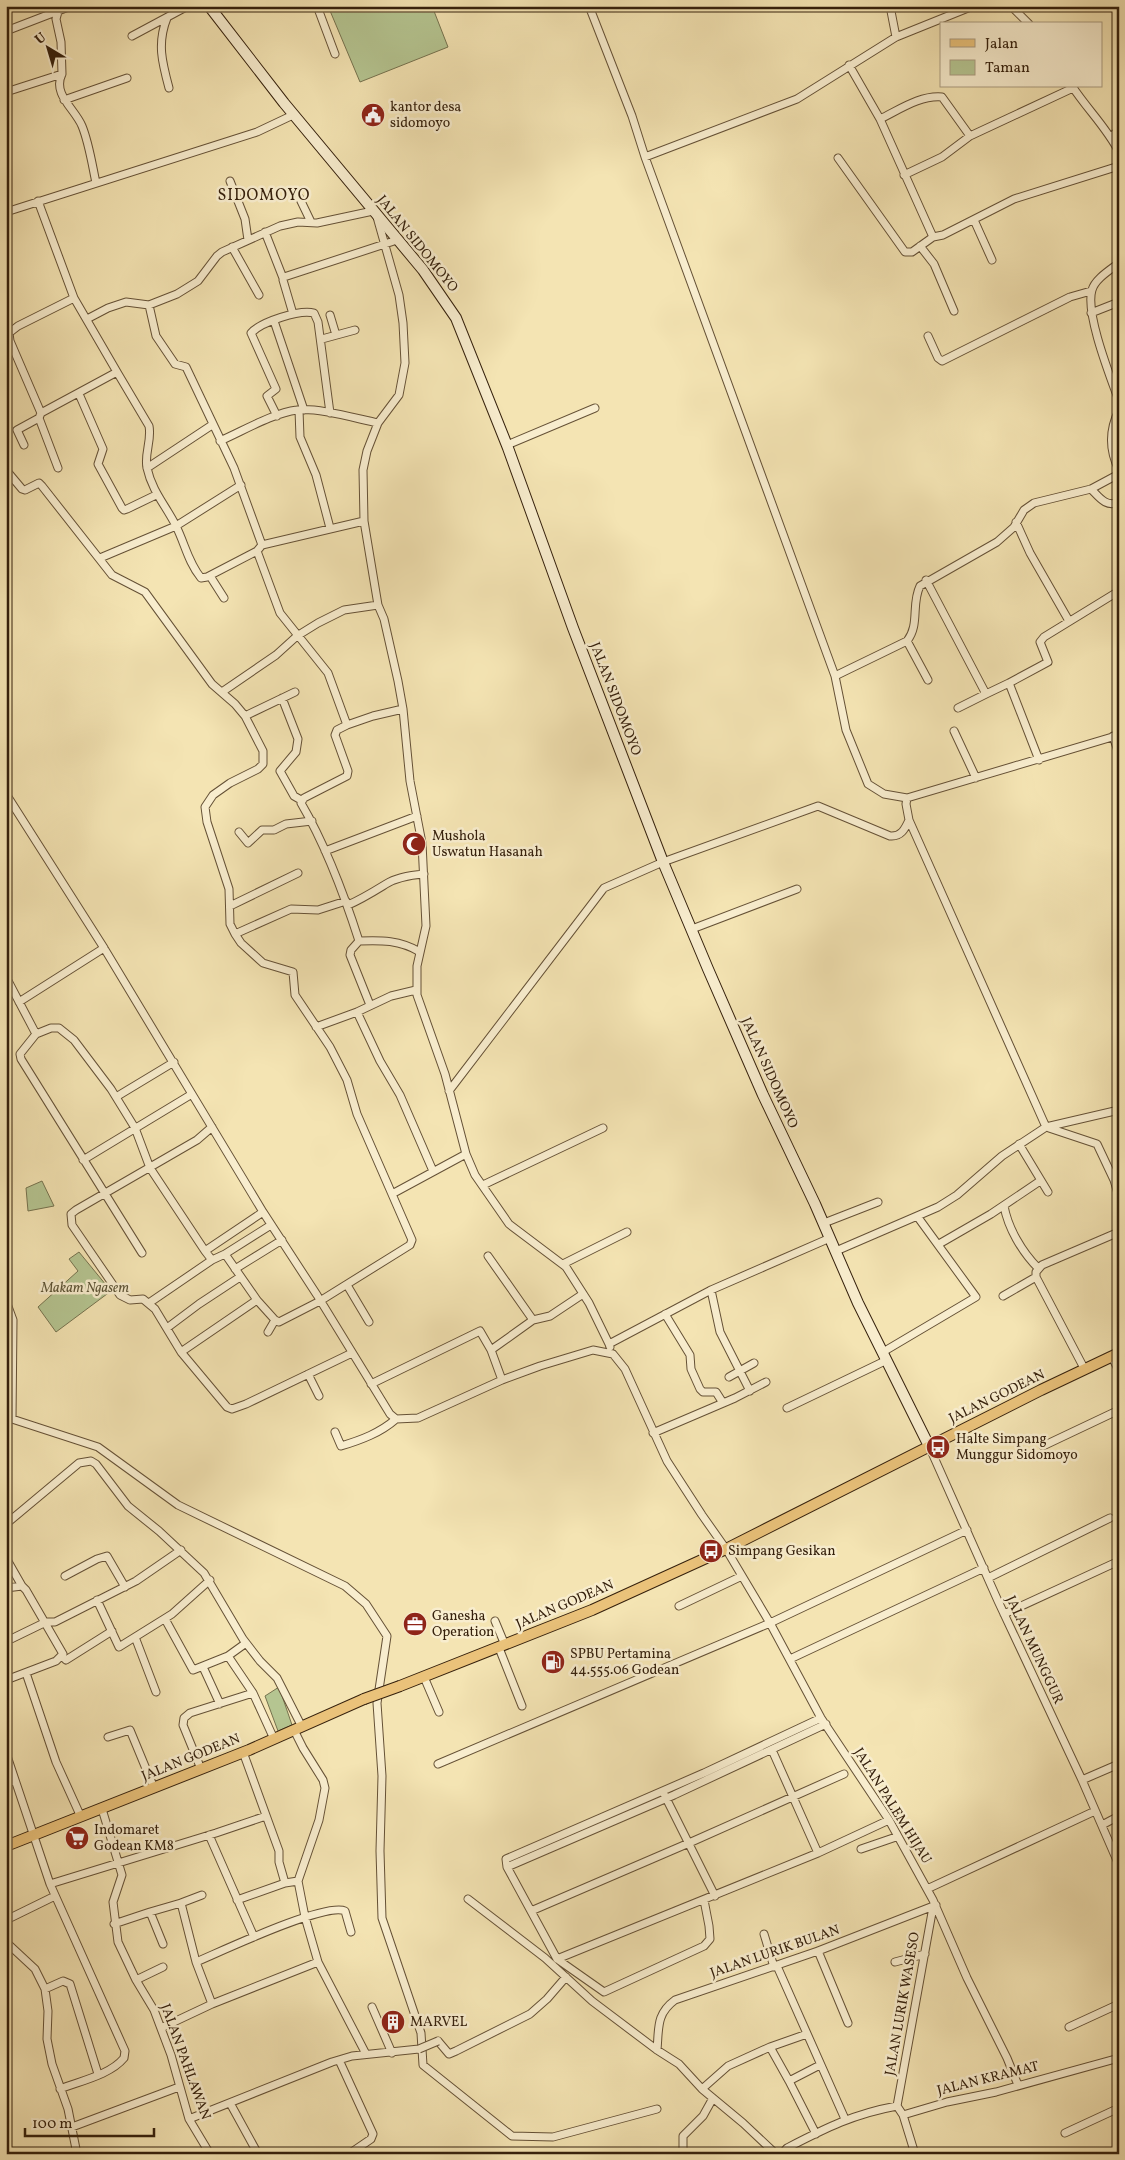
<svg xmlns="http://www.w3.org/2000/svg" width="1125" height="2160" font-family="Vollkorn,serif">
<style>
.green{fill:#b5c591;stroke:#75724e}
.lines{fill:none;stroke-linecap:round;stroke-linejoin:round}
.minor-casing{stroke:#655136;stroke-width:9}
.secondary-casing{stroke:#35200c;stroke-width:12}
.primary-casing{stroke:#35200c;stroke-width:12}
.minor{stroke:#f8edce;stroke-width:7}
.secondary{stroke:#f8edce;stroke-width:10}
.primary{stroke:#eac27a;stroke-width:10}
.minor-bridge-casing{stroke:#655136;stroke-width:9;stroke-linecap:butt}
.primary-bridge-casing{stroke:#35200c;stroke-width:12;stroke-linecap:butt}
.minor-bridge{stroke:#f8edce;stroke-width:7}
.primary-bridge{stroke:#eac27a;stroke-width:10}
.labels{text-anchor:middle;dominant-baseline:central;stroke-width:5;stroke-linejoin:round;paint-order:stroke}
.poi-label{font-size:14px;fill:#35200c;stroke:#f8edce;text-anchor:start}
.street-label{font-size:14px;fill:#35200c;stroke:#f8edce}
.park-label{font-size:14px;font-style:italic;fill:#5b5234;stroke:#f8edce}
.quarter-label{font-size:16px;letter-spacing:1px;fill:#35200c;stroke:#f8edce}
</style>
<rect width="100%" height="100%" fill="#f4e4b3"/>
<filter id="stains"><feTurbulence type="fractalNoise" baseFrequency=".004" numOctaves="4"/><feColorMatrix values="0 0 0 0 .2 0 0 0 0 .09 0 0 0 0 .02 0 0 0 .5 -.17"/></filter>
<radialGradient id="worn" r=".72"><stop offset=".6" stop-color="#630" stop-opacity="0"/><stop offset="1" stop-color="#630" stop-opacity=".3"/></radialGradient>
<path class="green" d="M328,6H432L448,47L360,82Z
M42,1181L54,1206L28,1211L26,1188Z
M79,1252L111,1291L56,1332L38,1307L78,1271L69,1259Z
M279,1687L292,1725L278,1731L265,1696Z"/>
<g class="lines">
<g class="minor-casing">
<path id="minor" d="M317,6L335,54
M589,6L632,116L645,157L835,676L846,730L868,784L884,794L907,798L906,804L909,820L1046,1127
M890,6L896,37
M1011,6L1029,24
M59,8L56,19L61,42L62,74
M167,18C157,43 162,62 169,88
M6,31L71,6
M132,36L188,6
M849,65L880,119L933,237L943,235L1014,199L1119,166
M1072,86C1087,109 1107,128 1119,152
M6,92L62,74C52,94 75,109 82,126C89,143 92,164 96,183
M64,100L127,78
M880,119C899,110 920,95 942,97L970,136L1073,88
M1111,137L1119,130
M645,157L797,99L896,37L973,6
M838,158L905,252H912L933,237
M904,175L942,157L970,136
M230,181L245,219L248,240
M299,197L311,222
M38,201L74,298L117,372
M6,212L257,132L293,115
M377,217L399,295L403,323L405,363L399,395L378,423L367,451L363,470L364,521L378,605L384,619L398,681L403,709L410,781L422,843L426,926L417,966V995L445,1074L466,1154L475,1175L509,1224L566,1267L589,1303L609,1344
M974,220L992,260
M265,232L283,278
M920,246L934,264L954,311
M232,247L259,295
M1119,263C1110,270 1095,279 1092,290C1085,313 1110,376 1119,401
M74,298L18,326L9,333L10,341L41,413L117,372L149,426C152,440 144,454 147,468C152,491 166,506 176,526C185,544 188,562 201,578L207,577L257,551
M149,305L156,336L175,364L186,367L234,468L262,545L257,551L280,613L328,673L347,725L337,730L335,735L348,771L347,776L304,798L301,803C326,846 344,894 359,941C381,940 400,940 420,952
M1091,313L1119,302
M293,314L283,280L284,277L397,240
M330,315L336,335
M87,319L108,308L126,302L149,305L177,294L198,281L217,256L222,252L280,226L298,222L317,223L373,211
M274,321L304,410
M928,336L938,358L942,361L1070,297L1091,291
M322,339L355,330
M79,394L103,449L98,464L122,508L124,510L127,509L156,495
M299,410L300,437L316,475L330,528
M1119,410C1109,430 1109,450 1119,470
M41,413L39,418L58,468
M277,416L267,396L276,389L251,333C261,322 300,309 314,313L318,322L330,413
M220,441C243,431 273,413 297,410C316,407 358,419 378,423
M24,445L17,430L39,418
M507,445L595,408
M147,468L212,425
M6,470L22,489L25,490L39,483L42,486L112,575L145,592L212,684L235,704L245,716L263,751V764L258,769L230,783L213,795L205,807L207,822L229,889L230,924L235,934L241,943L263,963L293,972L295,995L330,1047L347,1080L357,1114L412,1240L410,1245L402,1250L320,1301L279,1322L275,1320L257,1300L181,1352
M1091,489C1099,497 1106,508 1119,502
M1016,522L1030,553L1069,621
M262,545L364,521
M100,558L176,526L241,485
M210,576L224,598
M926,580L986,694L1009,683L1039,760
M907,641L928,680
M835,676L907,641C920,625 911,604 920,586L997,542L1014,527L1024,510L1034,503L1091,489L1119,474
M1009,683L1048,662L1040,642L1044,637L1119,591
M222,692L276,655L297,636L318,623L344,610L378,605
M282,698L298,739L296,752L280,771L294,796L301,800
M958,708L986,694
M245,716L295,692
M347,725L373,716L403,709
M954,731L976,778
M1113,736L1119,754
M6,794L104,948L263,1212L317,1295L390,1414L396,1419L418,1418L502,1380L540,1366L593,1350L613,1354L625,1369L667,1461L702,1515L726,1549L770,1623L821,1718L889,1820L933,1900L967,1978L1007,2058L1018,2085
M907,798L1119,735
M239,832L248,843L262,830H274L286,824L312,821
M325,851L417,816
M348,905C362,899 373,892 386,884C397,877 412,875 424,874
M230,906L298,873
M692,929L797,889
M235,934L291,909L318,910L346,901
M359,941L351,950L350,955L370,1005
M6,977L36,1034L20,1054L21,1059L142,1253
M19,1002L104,948
M357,1012L380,1061L400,1095L433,1171
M316,1027L357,1012L391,996L416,990
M36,1034L51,1028H59L74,1040L111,1089L135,1128L150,1168L205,1251L263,1212
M449,1091L604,888L663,862L818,806L890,836C901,837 905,829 909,820
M116,1097L174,1062
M212,1127L197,1140L76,1210L71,1214L72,1225L120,1295L130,1300L143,1299L155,1309L181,1352L227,1407L232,1409L246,1404L352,1353
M1049,1128L1097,1144L1114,1180L1119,1197
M1019,1144L1048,1192
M83,1160L192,1094
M483,1185L603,1128
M392,1194L466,1154
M1004,1206C1008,1228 1022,1252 1038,1268
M824,1223L878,1202
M939,1244L991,1214L1040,1181
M205,1251L212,1260L225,1254L257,1300
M836,1251L938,1207L957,1195L1002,1156L1046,1127L1119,1110
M225,1254L271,1225
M488,1256L533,1320L550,1316L583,1294
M563,1264L627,1232
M235,1269L282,1240
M347,1285L369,1322
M711,1290L720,1332L750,1391
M1003,1296L1036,1277
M6,1301L13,1320L12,1419L98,1447L178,1505L345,1586L366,1604L387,1636L377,1703L382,1776L380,1851L382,1918L421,2033L423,2065L512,2136L553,2137L657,2109
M149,1303L212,1260
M665,1314L690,1355L691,1369L700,1389L703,1392H716L723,1403
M167,1328L199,1304L240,1277
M268,1332L275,1320
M610,1347L609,1344L711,1290L830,1238
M491,1350L533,1320
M883,1352L976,1297L917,1216
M1112,1357L1119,1371
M1085,1370L1036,1277V1272L1042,1265L1119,1232
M308,1374L319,1396
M729,1377L754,1363
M371,1384L480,1331L491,1350L502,1380
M787,1408L887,1360
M335,1432L341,1446C361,1440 380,1433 396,1419
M653,1433L735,1398L766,1382
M929,1446L998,1601L1082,1780L1119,1865
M1043,1446L1119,1410
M6,1524L79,1463L91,1461L96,1464L128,1506L159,1531L204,1573L243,1639L260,1661L277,1678L302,1727
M6,1558L22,1586
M65,1576L97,1559L107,1556L125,1587
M988,1578L1110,1518
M6,1588L22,1586L26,1590L63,1654L56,1661L6,1680
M97,1600L119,1647L172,1614L210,1580
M679,1606L742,1576
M1004,1614L1119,1561
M165,1619L193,1670L228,1656L246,1643
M495,1621L505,1645
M135,1637L156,1692
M11,1639L46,1622H55L136,1581L181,1550
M499,1648L522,1706
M62,1656L66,1660L112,1631
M228,1656L253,1693L274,1739
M790,1659L984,1568
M203,1667L220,1704
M26,1673L56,1762L81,1817
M424,1677L439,1712
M821,1718L704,1773L506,1859L507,1867L557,1959L818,1853L889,1820
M294,1730L303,1748L323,1780L325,1788L319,1820L298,1881L305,1917L318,1962L366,2054
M108,1737L130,1730L154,1788
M772,1750L818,1853
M243,1752L279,1851V1862L285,1883
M6,1753L50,1884L125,2051L124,2058C110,2075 80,2081 60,2089
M438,1764L770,1623L967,1530
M201,1769L183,1725L184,1718L190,1713L253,1693
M1082,1780L1119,1764
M6,1784L15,1780
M664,1794L715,1896
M102,1809L122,1875L113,1902L118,1942L136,1980L154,2010L171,2055L189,2119L210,2154
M1102,1825L1119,1816
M209,1835L254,1937
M861,1849L896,1837
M507,1867L674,1795L826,1724
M50,1884L216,1833L266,1816
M927,1889L1095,1811
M202,1895L181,1903L196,1962L212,2004
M468,1899L545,1958L592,2001L657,2050L679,2064L702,2089L743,2123L776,2154
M237,1900L285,1883L298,1881
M531,1911L689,1843L844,1774
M150,1912L181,1903
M6,1920L55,1896
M114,1924L150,1912L163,1944
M764,1934L774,1967
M6,1942L35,1969L45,1989L48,2011L47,2039L52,2064L68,2109L77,2154
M818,1951L848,2023
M557,1959L604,1992L704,1946L710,1939L709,1926L704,1900
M196,1962C220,1952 325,1902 345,1911L351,1932
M895,1962L925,1954
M777,1966L845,2119
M136,1980L163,1967
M45,1989L63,1981L70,1984L98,2074
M372,2007L392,2053
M1069,2027L1119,2004
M161,2028L212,2004L318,1962
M438,2041L449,2054L456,2051L530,2014L547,1999L566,1977
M770,2047L789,2081
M657,2050C659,2028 656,2014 675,2000L818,1951L936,1905
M339,2060L373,2134L371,2139L349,2154
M702,2089L728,2066L770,2047L807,2034
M230,2103L258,2154
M897,2106L933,1907
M189,2119L332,2062L352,2056L419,2049
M72,2127L179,2087
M1065,2133L1119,2108
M816,2134L789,2081L820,2065
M683,2148V2136L703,2116L713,2098
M782,2154L787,2148C826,2128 853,2114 897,2106L903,2115
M915,2154L903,2115L947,2102L996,2092L1119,2058
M1010,2154H1011"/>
</g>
<g class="secondary-casing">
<path id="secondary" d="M209,6L284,103L423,270L456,318L508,448L573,628L663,862L708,969L763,1095L815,1204L858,1303L929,1446"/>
</g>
<g class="primary-casing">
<path id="primary" d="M400,1686L592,1610L726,1549L1041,1390L1119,1353
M6,1846L249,1750L364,1699"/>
</g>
<use href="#minor" class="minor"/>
<use href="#secondary" class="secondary"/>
<use href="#primary" class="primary"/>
<g class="minor-bridge-casing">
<path id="minor-bridge" d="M419,2049L438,2041"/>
</g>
<g class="primary-bridge-casing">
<path id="primary-bridge" d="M364,1699L400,1686"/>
</g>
<use href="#minor-bridge" class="minor-bridge"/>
<use href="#primary-bridge" class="primary-bridge"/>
</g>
<defs>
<g id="civic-disc" transform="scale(1.25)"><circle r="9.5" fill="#8f2418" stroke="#f8edce"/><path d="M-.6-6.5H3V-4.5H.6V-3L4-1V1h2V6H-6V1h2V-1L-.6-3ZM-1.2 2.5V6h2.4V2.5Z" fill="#fff"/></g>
<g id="mosque-disc" transform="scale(1.25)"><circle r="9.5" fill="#8f2418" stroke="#f8edce"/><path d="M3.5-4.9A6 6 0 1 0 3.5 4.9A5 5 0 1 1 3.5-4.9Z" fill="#fff"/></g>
<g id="bus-disc" transform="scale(1.25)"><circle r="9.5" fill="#8f2418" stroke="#f8edce"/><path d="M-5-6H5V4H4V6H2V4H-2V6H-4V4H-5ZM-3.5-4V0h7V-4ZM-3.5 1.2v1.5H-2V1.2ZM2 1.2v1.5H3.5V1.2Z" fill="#fff"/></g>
<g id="office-disc" transform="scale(1.25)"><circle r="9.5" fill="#8f2418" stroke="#f8edce"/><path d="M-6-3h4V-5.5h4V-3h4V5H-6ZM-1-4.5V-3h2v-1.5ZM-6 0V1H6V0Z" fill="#fff"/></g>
<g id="fuel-disc" transform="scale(1.25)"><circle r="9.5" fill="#8f2418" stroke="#f8edce"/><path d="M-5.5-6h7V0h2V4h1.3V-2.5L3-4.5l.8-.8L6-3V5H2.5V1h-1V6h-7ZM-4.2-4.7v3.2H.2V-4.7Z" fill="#fff"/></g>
<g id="supermarket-disc" transform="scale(1.25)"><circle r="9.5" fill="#8f2418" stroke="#f8edce"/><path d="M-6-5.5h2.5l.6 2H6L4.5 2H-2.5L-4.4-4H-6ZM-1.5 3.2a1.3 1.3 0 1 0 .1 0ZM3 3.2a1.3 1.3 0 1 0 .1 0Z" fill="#fff"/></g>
<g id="building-disc" transform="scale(1.25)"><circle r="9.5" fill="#8f2418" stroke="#f8edce"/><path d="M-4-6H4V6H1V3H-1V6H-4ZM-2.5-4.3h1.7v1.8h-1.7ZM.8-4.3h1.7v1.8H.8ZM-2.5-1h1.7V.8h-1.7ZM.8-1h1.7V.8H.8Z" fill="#fff"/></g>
</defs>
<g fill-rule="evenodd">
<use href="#civic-disc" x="373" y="115"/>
<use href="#mosque-disc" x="414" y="844"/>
<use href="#bus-disc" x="938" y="1447"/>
<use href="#bus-disc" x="711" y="1551"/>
<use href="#office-disc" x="415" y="1624"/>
<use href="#fuel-disc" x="553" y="1662"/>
<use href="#supermarket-disc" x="77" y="1838"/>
<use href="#building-disc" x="393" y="2022"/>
</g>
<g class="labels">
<g class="poi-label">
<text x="390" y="107">kantor desa<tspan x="390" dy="16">sidomoyo</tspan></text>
<text x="432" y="836">Mushola<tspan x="432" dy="16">Uswatun Hasanah</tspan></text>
<text x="956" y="1439">Halte Simpang<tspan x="956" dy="16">Munggur Sidomoyo</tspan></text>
<text x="728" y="1551">Simpang Gesikan</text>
<text x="432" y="1616">Ganesha<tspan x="432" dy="16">Operation</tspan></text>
<text x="570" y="1654">SPBU Pertamina<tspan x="570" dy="16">44.555.06 Godean</tspan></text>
<text x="94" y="1830">Indomaret<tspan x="94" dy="16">Godean KM8</tspan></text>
<text x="410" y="2022">MARVEL</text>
</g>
<g class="street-label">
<text transform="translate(417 244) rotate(51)">JALAN SIDOMOYO</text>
<text transform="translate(615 699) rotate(69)">JALAN SIDOMOYO</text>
<text transform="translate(769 1073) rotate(66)">JALAN SIDOMOYO</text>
<text transform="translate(997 1397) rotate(-26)">JALAN GODEAN</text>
<text transform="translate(565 1605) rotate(-23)">JALAN GODEAN</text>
<text transform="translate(1034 1650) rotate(65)">JALAN MUNGGUR</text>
<text transform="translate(191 1758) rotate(-22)">JALAN GODEAN</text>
<text transform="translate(892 1806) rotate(58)">JALAN PALEM HIJAU</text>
<text transform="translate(775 1952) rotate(-19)">JALAN LURIK BULAN</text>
<text transform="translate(903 2004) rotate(-80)">JALAN LURIK WASESO</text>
<text transform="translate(185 2062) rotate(70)">JALAN PAHLAWAN</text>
<text transform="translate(988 2079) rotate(-14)">JALAN KRAMAT</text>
</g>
<g class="park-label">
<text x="85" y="1288">Makam Ngasem</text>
</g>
<g class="quarter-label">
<text x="264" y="196">SIDOMOYO</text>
</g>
</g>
<rect width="1125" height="2160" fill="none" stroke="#f4e4b3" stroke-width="25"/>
<rect x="8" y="8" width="1110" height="2145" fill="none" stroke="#35200c" stroke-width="2.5"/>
<rect x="12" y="12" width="1100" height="2135" fill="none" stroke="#35200c"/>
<rect x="940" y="22" width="162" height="65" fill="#f8edce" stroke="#aa9b80"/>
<rect x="950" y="39" width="25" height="8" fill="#eac27a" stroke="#aa9b80"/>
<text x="985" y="48" font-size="15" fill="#35200c">Jalan</text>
<rect x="950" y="60" width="25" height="15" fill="#b5c591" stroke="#aa9b80"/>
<text x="985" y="72" font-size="15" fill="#35200c">Taman</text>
<g transform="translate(48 48) rotate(322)" stroke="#f8edce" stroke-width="4" paint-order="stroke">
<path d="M0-4L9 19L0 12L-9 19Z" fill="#35200c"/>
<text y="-8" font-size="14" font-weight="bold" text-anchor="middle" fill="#35200c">U</text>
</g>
<path d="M25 2128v8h129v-8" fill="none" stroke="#35200c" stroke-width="2.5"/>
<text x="32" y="2128" font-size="15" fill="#35200c" stroke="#f8edce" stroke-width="4" paint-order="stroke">100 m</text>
<rect width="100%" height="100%" filter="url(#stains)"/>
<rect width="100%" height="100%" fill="url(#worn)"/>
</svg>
